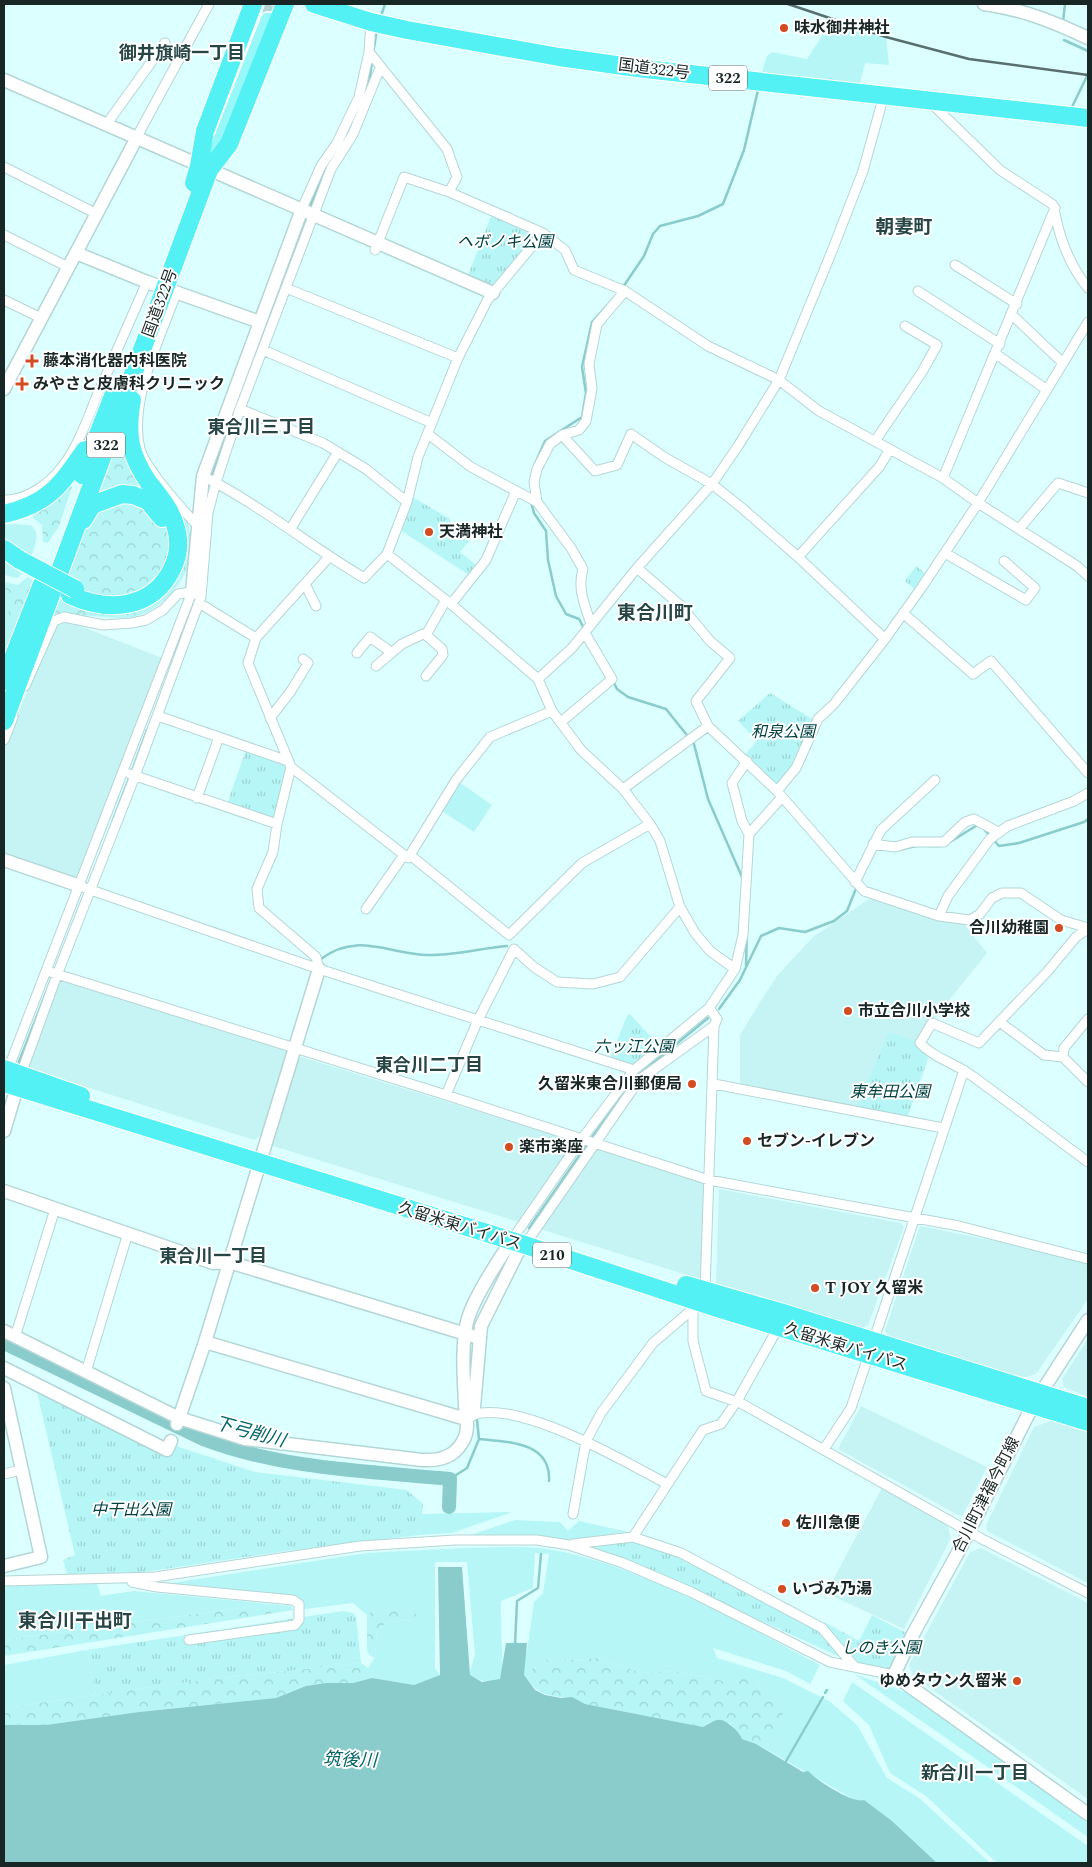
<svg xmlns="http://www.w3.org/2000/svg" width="1092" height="1867" font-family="Spectral,'Noto Sans JP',serif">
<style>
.built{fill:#c6f3f3}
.green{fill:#b6f6f6}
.forest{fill:url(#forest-crowns)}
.park{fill:url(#park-tufts)}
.water{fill:#8acbcc}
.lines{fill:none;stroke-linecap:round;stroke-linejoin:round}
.stream{stroke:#8acbcc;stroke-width:2.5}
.river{stroke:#8acbcc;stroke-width:14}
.primary-tunnel{stroke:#b5d4d4;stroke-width:15;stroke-dasharray:15 8;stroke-linecap:butt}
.street-casing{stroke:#b4d6d6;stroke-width:11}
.secondary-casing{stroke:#b4d6d6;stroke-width:15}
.primary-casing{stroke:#fff;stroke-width:18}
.highway-casing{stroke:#fff;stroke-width:20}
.street{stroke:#fff;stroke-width:9}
.secondary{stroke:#fff;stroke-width:12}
.primary{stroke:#98f7f8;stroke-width:15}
.highway{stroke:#53f1f3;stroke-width:18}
.rail{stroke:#596e6e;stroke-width:2.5}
.highway-bridge-casing{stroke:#fff;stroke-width:20;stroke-linecap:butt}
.highway-bridge{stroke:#53f1f3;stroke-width:18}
.poi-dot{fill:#d34b20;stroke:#fff;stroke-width:2}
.labels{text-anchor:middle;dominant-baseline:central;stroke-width:4;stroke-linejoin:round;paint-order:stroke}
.shield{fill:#fff;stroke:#5e6767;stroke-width:1}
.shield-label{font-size:15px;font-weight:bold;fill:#192626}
.poi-label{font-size:16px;font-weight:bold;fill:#192626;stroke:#fff;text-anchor:start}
.street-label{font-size:16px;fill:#192626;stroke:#fff}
.park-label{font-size:16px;font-style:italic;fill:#004141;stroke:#fff}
.neighbourhood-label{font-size:18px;font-weight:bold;fill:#274545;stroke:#fff}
.water-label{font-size:18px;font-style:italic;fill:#056566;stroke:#fff}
.quarter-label{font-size:19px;font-weight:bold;fill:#274545;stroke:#fff}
</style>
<defs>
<pattern id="forest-crowns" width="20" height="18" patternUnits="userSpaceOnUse" patternTransform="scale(1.25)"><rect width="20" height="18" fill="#b6f6f6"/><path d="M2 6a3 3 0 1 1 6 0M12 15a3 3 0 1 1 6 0" fill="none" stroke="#9cd3d3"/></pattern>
<pattern id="park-tufts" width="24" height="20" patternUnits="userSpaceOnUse" patternTransform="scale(1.25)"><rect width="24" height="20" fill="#b6f6f6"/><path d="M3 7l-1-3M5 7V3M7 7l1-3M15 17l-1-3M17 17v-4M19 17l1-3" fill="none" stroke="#9cd3d3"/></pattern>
</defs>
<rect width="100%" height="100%" fill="#dcffff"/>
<path class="built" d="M65,620L162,658L78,882L4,857V747L56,623Z
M869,899L928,916L963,923L987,953L934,1019L920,1043L855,1111L740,1086V1035L760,1002L777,976L813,937Z
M60,977L291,1052L263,1134L254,1140L26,1068Z
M301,1057L577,1142L522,1223L270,1145L296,1060Z
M595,1145L707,1183L703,1280L540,1229Z
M719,1189L900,1223L904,1227L868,1325L862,1329L716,1284Z
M920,1226L1075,1257L1088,1262V1299L1036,1374L1026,1377L1012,1376L889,1338L885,1331Z
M1088,1339V1397L1064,1387L1062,1379Z
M861,1406L987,1467L963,1515H958L838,1449Z
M1051,1421L1088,1432V1583L987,1531L986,1525L1034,1427Z
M883,1486L947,1523L951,1538L904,1629L826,1593Z
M981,1548L1088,1603V1799L913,1676L909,1665L970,1552Z"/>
<path class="green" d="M833,19L886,37L889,65L865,63L858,92L759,81L767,56L772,52L807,59Z
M4,524L31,525C42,535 34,547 29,561L4,544Z
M4,561L22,574L17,578L4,575Z
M28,577L34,581L4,669V582L18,585Z
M459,782L492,805L474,832L442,811Z
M512,1512L452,1533L420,1535L422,1514Z
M515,1520L560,1522L568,1531L579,1521L628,1532L567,1540L527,1535H471Z
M462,1548C491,1548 524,1545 553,1550C642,1566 740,1623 820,1665L810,1684L786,1671L713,1648L717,1658L783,1678L829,1701L857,1725L887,1778L919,1798L990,1863H937L892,1821L764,1748L774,1740L776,1694H762L756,1678L724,1681L674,1671L641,1673L598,1658L558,1661L546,1660L532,1669L528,1681L524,1675V1653L527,1651L534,1602L543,1593L549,1554L535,1553L533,1588L501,1601C500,1626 503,1650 502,1675C495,1688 479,1680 469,1675L475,1655L467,1562H435V1668L440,1675L414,1685L372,1678L368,1668L375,1657L377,1632L386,1622L415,1620L376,1609L367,1615L353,1603L305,1609L297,1596L165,1584L367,1553Z
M97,1584L101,1596L133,1591L271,1604L4,1640V1586Z
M87,1650L96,1695L4,1708V1665Z
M854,1674L908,1693L1088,1819V1837Z
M852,1682L1088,1846V1863H997L926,1796L890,1773L869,1725L843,1701Z"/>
<path class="forest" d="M141,372L131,430L187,519C191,533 193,547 190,561C183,585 158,613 132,617C113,620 90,614 75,616C66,617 55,624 46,627Z
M73,484L59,526L48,543L43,542L42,525L33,518L34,513L51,503Z
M25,583L33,590L7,659L10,638L8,604L4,589Z
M271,1604L291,1606L293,1610L4,1656V1640Z
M376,1609L411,1610L417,1615L415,1620L386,1622L377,1632L375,1657L370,1656L367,1651V1615Z
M598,1658L641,1673L674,1671L724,1681L745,1671L756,1678L762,1694H776L786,1703L774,1740L764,1748L742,1739L730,1723L711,1722L703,1727L585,1704C563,1692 547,1703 528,1681L532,1669L546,1660L558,1661Z
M361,1663L368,1668L372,1678L353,1683H326L306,1686L276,1698L139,1712L46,1725H4V1708L195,1681Z"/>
<path class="park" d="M493,211L543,233L490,296L465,283Z
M411,496L450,519L451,526L469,541L460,552L480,568L472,577L397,528Z
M916,566L929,576L918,592L905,581Z
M770,693L817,722L796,768L777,791L743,757L757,741L738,721Z
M247,747L288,761L277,824L226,807Z
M630,1014L662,1049L634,1070L609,1061L627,1016Z
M889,1032L920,1043L930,1053L906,1121L855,1111Z
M37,1392L168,1456L173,1445L255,1472L407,1490L423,1504L420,1535L286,1551L137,1573L67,1574L63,1560L75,1555Z
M632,1541L678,1553L821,1632L847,1660L636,1564L587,1545Z
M343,1611L353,1613L356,1617L361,1663L195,1681L96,1695L87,1650Z
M872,1615L912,1636L894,1675L854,1666L822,1628L824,1622L859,1641Z"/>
<path class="water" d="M438,1567H462L470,1675L482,1682L500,1679L506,1643H527L524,1675L535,1690L545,1695L561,1698L572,1697L585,1704L703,1727C719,1718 720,1716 735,1729C738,1733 740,1734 742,1739L756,1744L803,1772L808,1771C816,1780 853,1804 864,1800L892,1821L937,1863H4V1725H46L139,1712L276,1698L306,1686L326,1683H353L372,1678L414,1685L440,1675Z"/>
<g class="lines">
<path class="stream" d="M382,13L385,4
M1063,22L1065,4
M1064,40L1088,51
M373,54L376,35
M369,83L372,62
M1071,109L1088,74
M351,124L359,107
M309,209L326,165
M623,287L644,256L653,234L660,226L698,216L723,204L744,150L758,90
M535,464L545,441L582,417L586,393L582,367L592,322L613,299
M211,477L307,217
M531,502L534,513L546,531L548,560L556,596L566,614L579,619L585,630
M613,681L617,689L628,697L666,709L694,744L708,799L742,877
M132,771L147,730
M113,820L130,776
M983,828L999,846L1019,843L1084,822L1088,819
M950,842L979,824
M928,846H940
M894,851L916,846
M321,959C356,932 387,953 426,955C450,956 482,948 507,946
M746,966L747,925
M719,1009L740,980L761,936L779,928L805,932L834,921L847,911L857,886
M17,1067L83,898
M640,1074L708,1018
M593,1136L624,1094
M529,1228L588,1143
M479,1439C509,1442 551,1442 549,1481
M450,1479L467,1468L479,1439L477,1420
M515,1645L517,1601L538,1588L541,1554
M825,1693L827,1690
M785,1763L823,1697"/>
<path class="river" d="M4,1343L203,1439C282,1469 367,1471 450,1479L449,1507"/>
<path class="primary-tunnel" d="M268,20L273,4"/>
<g class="street-casing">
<path id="street" d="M369,52L447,149L457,177L449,192
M930,102L1000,170L1052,204L1055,208L943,478
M106,125L165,43
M134,142L209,4
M4,167L97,214
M300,213L321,166L337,143L359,97L369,52L371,22
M1055,213C1060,240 1071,267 1088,288
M4,235L68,267
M375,250L404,177L449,192L543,233L565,250L574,270L625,291L708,346L779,380L819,411L943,478L978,503L1077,566L1088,576
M955,265L1017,304
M286,288L458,358
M177,291C161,336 128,401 140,449C145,468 182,509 197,525
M918,291L1000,344
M4,300L41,318
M1012,315L1063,363
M263,350L432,423
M996,354L1047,390
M240,409L323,443L366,469L407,502
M428,434L471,467L537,502
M562,435L595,471L617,465L631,434L664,457L712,484L742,508L798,557L885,639
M875,441L922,372L937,345L905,326
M203,476C260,505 309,545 364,578L387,554L407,502L418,457L458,358L488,299L543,233
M4,500C26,501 49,484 62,467C77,448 87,421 96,398C113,359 130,320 147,282
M291,528L338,452
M1019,529L1058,483L1088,493
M945,553L1026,600L1035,588L1004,561
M387,554L451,604L538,679L552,711L581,750L623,789L650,824L660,841L680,907L695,933L710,951L735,969
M329,557L256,638L248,663L291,767L408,858L410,855L509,935L582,863L650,824
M798,557L880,466L890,449
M305,584L316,606
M199,603L256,638
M451,604L486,560L516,491
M903,613L973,674L991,661L1088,773
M591,624C585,606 577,588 583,569L571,548L537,502L534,482L537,469L550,444L562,435L579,430L586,421L592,389L589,364L597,324L625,291
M357,653L370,637L391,652
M376,666L402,644L423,634L426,635
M426,676L443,655L442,649L426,635L446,600
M538,679L572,648L637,568L712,484L738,446L779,380L832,251L863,171L884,95
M25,686L54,621L64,617L103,625L132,623L146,620L163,610L178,594L192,592L195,594
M158,716L288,761
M270,718L291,691L308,663L303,659
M561,722L612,679L585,633
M708,726L777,791L864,891L939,916L970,920L980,914L992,898L1002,893H1021L1061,920L1088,928
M4,740L13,717
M747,761L732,783L742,821L749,834
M130,774L277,824
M623,789L708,726L696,701L730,658L710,641L680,605L637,568
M777,791L796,768L818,719L834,704L885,639L922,587L978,503L1088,322
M197,798L219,737
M873,844L895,847L912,842H944L965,822L974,819L998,832
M410,855L456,780L490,737L552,711
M855,882L881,830L935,780
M85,888L319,969L316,957L259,908L257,889L273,852L277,824L291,767
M366,909L404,855
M939,916L948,896L990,839L1008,826L1074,801L1088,793
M1088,929L1076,937L1047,972L979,1043L932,1023L920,1043C934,1058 952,1062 968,1073C1009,1102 1048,1133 1088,1162
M319,969L634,1070
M47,971L446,1095L709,1180L959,1226L1088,1259
M1001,1023L1044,1055L1063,1057L1088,1082
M1063,1057L1064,1048L1088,1019
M7,1072L192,592
M20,1077L57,975L135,776L201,597L208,513L216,482L240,409L331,169L353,134L380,68
M714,1084L943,1128
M446,1095L478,1020L514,949L534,967L557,982L593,984L620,977L680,907
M511,1241L581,1140L634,1070L709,1008L735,969L743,935L749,834L782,797
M522,1244L531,1236L639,1080L714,1026
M693,1309V1341L706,1391L737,1402
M15,1337L55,1209
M86,1372L128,1233
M737,1401L982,1539L1088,1593
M467,1419C471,1417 476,1413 481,1413C530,1406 624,1461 667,1484
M824,1449L851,1408L964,1070
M4,1474L21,1470
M573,1514L586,1441L601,1413L653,1343L701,1302L705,1291L714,1026L717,1019L709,1008
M633,1537L703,1430L721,1424L737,1401L779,1326
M573,1544L633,1537L681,1553L822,1628L854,1666
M4,1581L155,1577L360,1546L455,1540H537L569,1545L623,1563L691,1592L830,1662L894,1675
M132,1582L157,1587L293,1600L299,1604V1620L295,1625L189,1640"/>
</g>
<g class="secondary-casing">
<path id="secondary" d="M984,4C1022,9 1054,22 1088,38
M4,80L493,293
M76,253L147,282L260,322
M4,389L133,145
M192,592L203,476L299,217
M4,860L80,886
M4,1131L17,1087
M4,1191L213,1263L229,1262L479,1338
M1088,1320L1033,1405L962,1545L912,1636L894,1675L1088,1814
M4,1331L179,1418L245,1439L422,1460C442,1461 457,1456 465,1437C469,1427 466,1416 465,1406C464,1379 461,1348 467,1322C472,1301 498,1260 511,1242
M205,1342L466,1419
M4,1368L167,1450L171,1441
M4,1388L41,1557L4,1566
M466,1419L474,1407L481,1326L522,1244
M177,1424L205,1342L319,969"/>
</g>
<g class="primary-casing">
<path id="primary" d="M213,160L268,20"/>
</g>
<g class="highway-casing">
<path id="highway" d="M314,4L371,22L407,30L559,57L645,69L1088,118
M194,183L199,166L205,131L253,4
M82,475L113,396
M4,514C48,504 60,486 85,450
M83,520L92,505L122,494L133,495L148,501L162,518
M4,549L20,560
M70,595C107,612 152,610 172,569C178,557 180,542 176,528C172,511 160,497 149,483C129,454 126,434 132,400
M4,681L42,584
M4,721L209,170L229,144L285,4
M4,1069L81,1096
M4,1083L522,1244L717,1308L1088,1422
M686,1285L783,1313L1088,1408"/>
</g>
<use href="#street" class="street"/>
<use href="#secondary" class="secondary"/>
<use href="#primary" class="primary"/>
<use href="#highway" class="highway"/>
<path class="rail" d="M788,4L886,37L969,59L1088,75"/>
<g class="highway-bridge-casing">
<path id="highway-bridge" d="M20,560L75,589"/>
</g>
<use href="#highway-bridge" class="highway-bridge"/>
</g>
<g class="poi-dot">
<circle cx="784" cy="28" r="5"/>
<path d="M29.5 353.5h5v5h5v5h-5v5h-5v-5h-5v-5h5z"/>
<path d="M19.5 376.5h5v5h5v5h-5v5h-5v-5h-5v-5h5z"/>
<circle cx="429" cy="532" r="5"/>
<circle cx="1059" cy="928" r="5"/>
<circle cx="848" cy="1011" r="5"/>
<circle cx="692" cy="1084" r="5"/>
<circle cx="747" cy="1141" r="5"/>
<circle cx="509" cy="1147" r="5"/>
<circle cx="815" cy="1288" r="5"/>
<circle cx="786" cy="1523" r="5"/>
<circle cx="782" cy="1589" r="5"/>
<circle cx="1017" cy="1681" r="5"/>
</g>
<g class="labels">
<g class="shield">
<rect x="709" y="65.5" width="38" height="25" rx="4"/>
<rect x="87" y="432.5" width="38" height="25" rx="4"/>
<rect x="533" y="1242.5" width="38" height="25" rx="4"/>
</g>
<g class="shield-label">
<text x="728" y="78">322</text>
<text x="106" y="445">322</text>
<text x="552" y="1255">210</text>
</g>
<g class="poi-label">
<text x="794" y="28">味水御井神社</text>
<text x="43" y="361">藤本消化器内科医院</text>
<text x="33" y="384">みやさと皮膚科クリニック</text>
<text x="439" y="532">天満神社</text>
<text x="1049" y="928" text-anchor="end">合川幼稚園</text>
<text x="858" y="1011">市立合川小学校</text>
<text x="682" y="1084" text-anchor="end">久留米東合川郵便局</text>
<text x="757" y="1141">セブン-イレブン</text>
<text x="519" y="1147">楽市楽座</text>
<text x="825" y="1288">T JOY 久留米</text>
<text x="796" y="1523">佐川急便</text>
<text x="792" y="1589">いづみ乃湯</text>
<text x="1007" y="1681" text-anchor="end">ゆめタウン久留米</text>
</g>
<g class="street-label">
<text transform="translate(654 69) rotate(7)">国道322号</text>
<text transform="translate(160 303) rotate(-70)">国道322号</text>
<text transform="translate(460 1226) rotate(17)">久留米東バイパス</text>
<text transform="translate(846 1347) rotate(17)">久留米東バイパス</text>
<text transform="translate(986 1495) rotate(-63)">合川町津福今町線</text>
</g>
<g class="park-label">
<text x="505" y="242">ヘボノキ公園</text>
<text x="783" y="732">和泉公園</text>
<text x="634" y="1047">六ッ江公園</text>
<text x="890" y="1092">東牟田公園</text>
<text x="131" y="1510">中干出公園</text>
<text x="881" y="1648">しのき公園</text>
</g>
<g class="neighbourhood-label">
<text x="182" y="53">御井旗崎一丁目</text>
<text x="261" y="427">東合川三丁目</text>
<text x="429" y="1065">東合川二丁目</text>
<text x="213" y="1256">東合川一丁目</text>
<text x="975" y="1773">新合川一丁目</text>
</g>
<g class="water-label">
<text transform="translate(250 1432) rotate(15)">下弓削川</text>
<text transform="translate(350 1760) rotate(2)">筑後川</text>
</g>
<g class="quarter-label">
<text x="904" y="227">朝妻町</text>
<text x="655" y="613">東合川町</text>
<text x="75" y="1621">東合川干出町</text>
</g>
</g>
<rect width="1092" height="1867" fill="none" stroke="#192626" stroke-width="10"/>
</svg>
